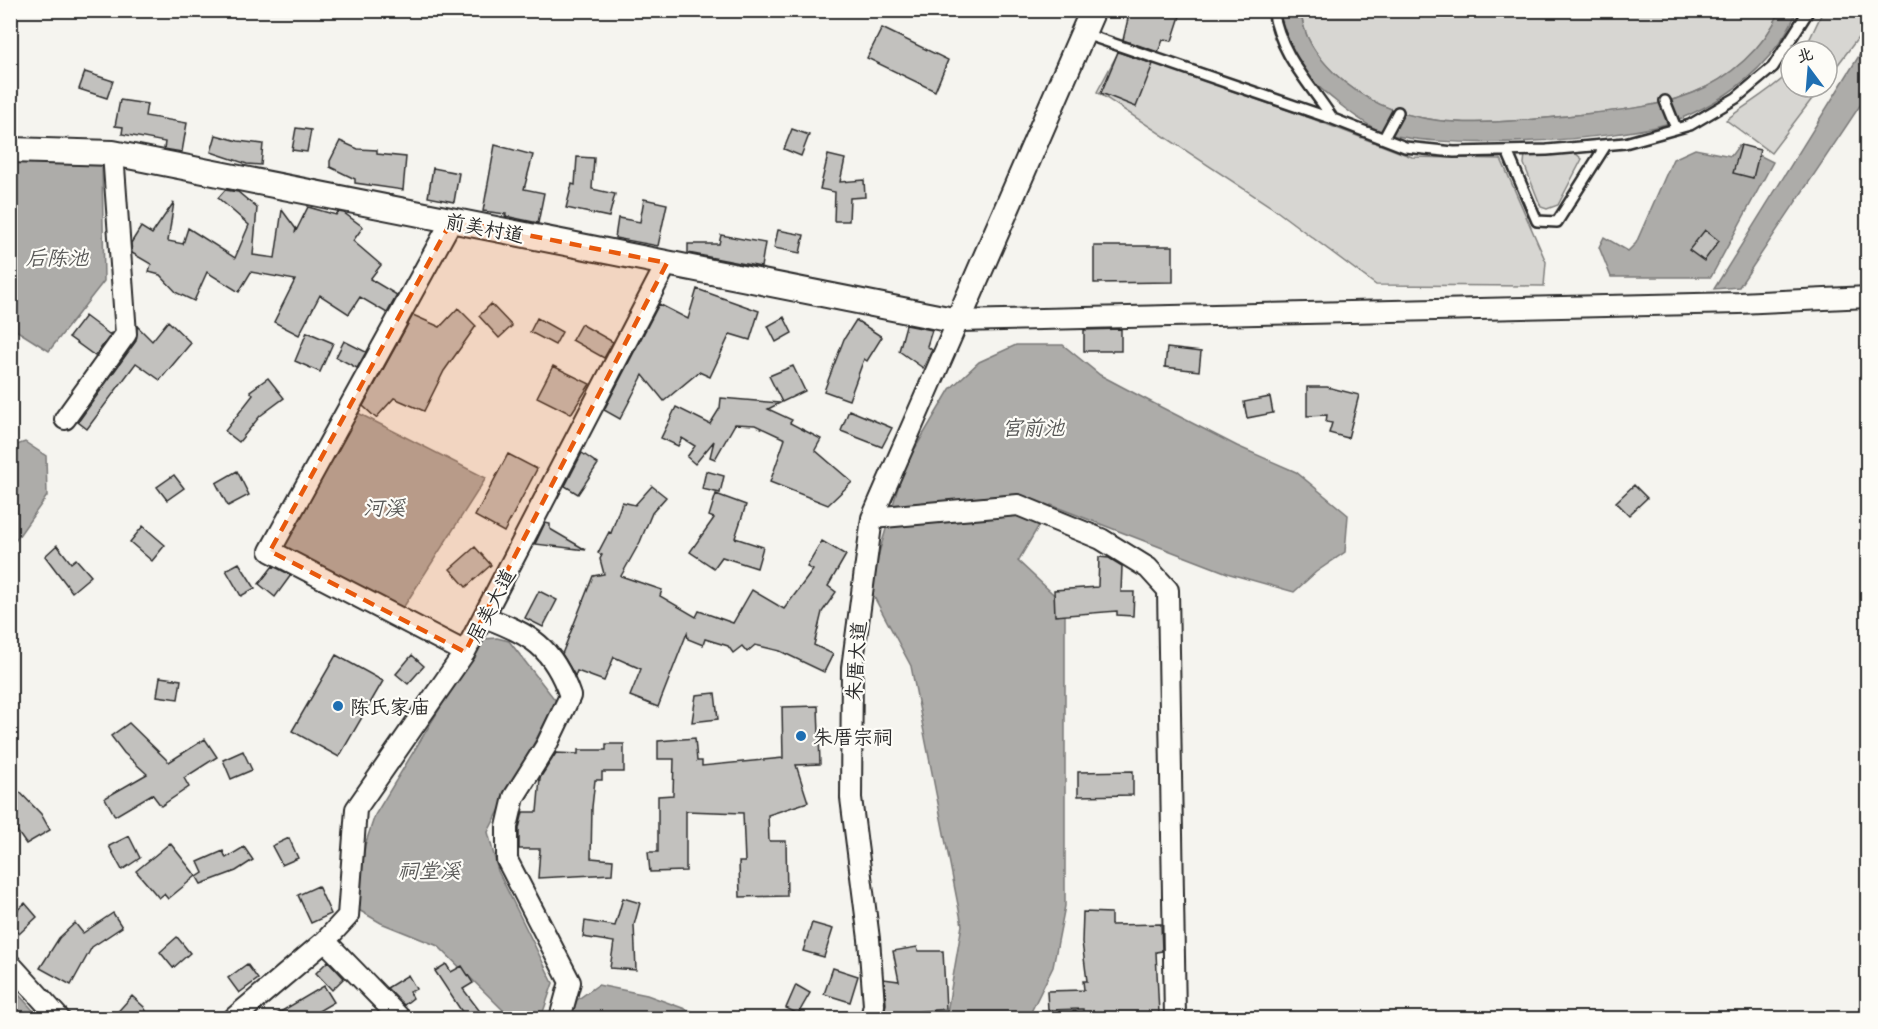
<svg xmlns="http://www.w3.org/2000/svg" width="1878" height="1029" font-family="Mali,'LXGW WenKai TC',sans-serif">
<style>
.green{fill:#d7d6d2;stroke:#81807e;stroke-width:1.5}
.water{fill:#adaca9;stroke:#797877;stroke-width:1.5}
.building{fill:#c2c1be;stroke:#2b2b2b;stroke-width:1.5}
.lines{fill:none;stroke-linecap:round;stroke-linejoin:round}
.service-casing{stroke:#2b2b2b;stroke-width:14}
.minor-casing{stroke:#2b2b2b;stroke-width:24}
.tertiary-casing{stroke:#2b2b2b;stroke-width:28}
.service{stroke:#fdfcf7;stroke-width:9}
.minor{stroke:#fdfcf7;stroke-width:20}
.tertiary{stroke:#fdfcf7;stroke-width:24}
.marked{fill:#e8590c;fill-opacity:0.2;stroke:#e8590c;stroke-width:4.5;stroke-dasharray:12 8;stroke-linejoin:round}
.poi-dot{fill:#1f6fb2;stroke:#fdfcf7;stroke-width:2}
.labels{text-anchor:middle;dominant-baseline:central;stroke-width:4.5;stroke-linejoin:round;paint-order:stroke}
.street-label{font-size:20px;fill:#2b2b2b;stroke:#fdfcf7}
.poi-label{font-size:20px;fill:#2b2b2b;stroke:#fdfcf7;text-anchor:start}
.water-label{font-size:21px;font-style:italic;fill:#585857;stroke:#fdfcf7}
</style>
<rect width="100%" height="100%" fill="#f5f4ef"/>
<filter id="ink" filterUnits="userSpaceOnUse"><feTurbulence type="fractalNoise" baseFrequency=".0167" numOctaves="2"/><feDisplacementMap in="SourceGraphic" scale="12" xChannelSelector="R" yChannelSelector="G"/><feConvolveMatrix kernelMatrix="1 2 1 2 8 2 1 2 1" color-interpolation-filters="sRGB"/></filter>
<g filter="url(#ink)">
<path class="green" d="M1301,11H1780C1765,47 1729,79 1693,93C1653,109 1610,111 1567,116C1484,124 1400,136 1334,73C1316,55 1303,37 1301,11Z
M1823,11H1867V26L1827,79V51H1804Z
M1119,51L1313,119L1412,157L1501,159L1546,262L1544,286L1376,285L1270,206L1097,92Z
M1791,71V87H1821L1771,153L1726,120C1748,103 1771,91 1791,71Z
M1575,153L1582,159L1558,205L1547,209L1541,207L1524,164L1525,154Z"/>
<path class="water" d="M1281,11H1301C1303,37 1316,55 1334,73C1400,136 1484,124 1567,116C1610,111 1653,109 1693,93C1729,79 1765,47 1780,11H1797C1774,65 1727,101 1672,122C1621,141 1430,152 1380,131C1360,122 1314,86 1302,69C1291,52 1279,31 1281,11Z
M1867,43V95L1739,287L1714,289Z
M1739,145L1773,162L1711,277H1611L1599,247L1604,237L1628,251L1636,243L1673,159L1695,149L1731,156Z
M10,161L102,165L104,281L49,351L11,327Z
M1016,345H1063L1100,375L1151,402L1237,446L1296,472L1348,515L1345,552L1316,572L1294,592L1230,574L1051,505L1018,561L1065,605V906L1053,967L1028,1018H946L962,925L911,666L872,593L879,553L904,467L950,389L979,362Z
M356,412L486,478L403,608L280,546Z
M25,442L46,456L47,496L11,547V447Z
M497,638L509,641L556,701L488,832L498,871L553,983L541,1018H505V1012L438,946L381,923L357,909L365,845L375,815L482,639Z
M598,985L647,995L710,1018H571L577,1000Z
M10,986H11L40,1018H11Z"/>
<path class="building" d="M1130,10H1182L1172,41L1163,40L1158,52L1123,40Z
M882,28L948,60L935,91L867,58Z
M1118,52L1153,64L1136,107L1101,93Z
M85,72L113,81L107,98L79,89Z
M120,100L147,104L145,116L187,123L182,152L164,149L165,142L122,134L123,127L115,126Z
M296,128L311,130L307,152L292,150Z
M792,129L809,135L801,156L784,149Z
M216,135L238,141L263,144L261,165L247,164L211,152Z
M340,141L358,149L377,150V154L406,157L403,190L355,183V179L330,167V161Z
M495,145L533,155L524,189L544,193L538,223L505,216L506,214L483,211Z
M1741,145L1760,150L1753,178L1733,173Z
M828,155L845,159L840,182L864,180L865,197L850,198L849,221H834L835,192L820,189Z
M577,157L594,158L592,189L615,194L609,217L566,208L572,184L575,185Z
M433,168L459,173L454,202L428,197Z
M225,190L238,192L257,208L253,255L275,258L282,210L296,229L295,233L308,207L336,215L338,212L344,213L363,227L353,241L381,265L370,279L397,295L387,313L360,297L349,314L320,295L299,335L274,322L295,280L251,272L239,292L207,272L194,301L177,293L160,275L149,272L151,264L132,253L131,243L141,227L152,234L174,202L168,241L183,244L188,228L235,258L249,225L218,198Z
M644,199L667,204L658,246L615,238L618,218L640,222Z
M778,230L804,235L800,253L774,248Z
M1705,230L1719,241L1704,261L1689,250Z
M721,235L765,243L761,267L688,253V244H719Z
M1094,246H1173V282L1094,283Z
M697,289L759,311L750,340L730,334L710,377L699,372L664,401L643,375L620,419L604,410L659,304L688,319Z
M491,304L512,326L499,338L479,316Z
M458,308L476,326L444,371L424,411L394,398L376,418L363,406L413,315L440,327Z
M85,316L109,334L112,333L95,356L69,337Z
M784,317L792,333L776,342L768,326Z
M537,318L562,332L555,345L530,332Z
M856,320L882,337L867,361L864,359L849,400L824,391L844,339Z
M168,321L191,343L160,380L136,363L87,429L78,422L136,341L137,326L152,341Z
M581,324L613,342L604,358L572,340Z
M906,325L932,330L927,346L932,350L923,368L899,351Z
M1121,329V351H1084V330Z
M307,332L333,343L320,372L295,361Z
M344,341L366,352L357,368L336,357Z
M1167,348L1201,352L1199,371L1165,367Z
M553,366L590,384L571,414L537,397Z
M793,366L805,391L782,402L769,376Z
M268,378L284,398L260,416L239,442L225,431L253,395L250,391Z
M1307,387H1327L1359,395L1348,438L1329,433L1332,423L1326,422L1327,415L1307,416Z
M1270,397L1273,413L1247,418L1244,402Z
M721,398L780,403L768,409L792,420L790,423L821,439L815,450L852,482L828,505L770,482L785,439L755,425L735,424L715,459L710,457L714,441L695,464L687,457L695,446L682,438L678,446L661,438L676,407L710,424L720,408Z
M849,410L892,428L882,447L841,431Z
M582,453L598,464L578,494L565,486Z
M508,454L537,469L504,532L475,516Z
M237,471L249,495L228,506L216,483Z
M706,471L724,476L720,493L702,489Z
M174,475L184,488L167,500L157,487Z
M1634,485L1647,498L1629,515L1616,502Z
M652,486L666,497L652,513L640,542L621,576L662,590L660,596L696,617L699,611L733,623L752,590L784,609L813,570L807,567L822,541L846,555L828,586L836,592L822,612L814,645L833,654L824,672L780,651L755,645L747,652L742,646L733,653L728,646L705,639L703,645L688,639L687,633L658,707L630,696L641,669L614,657L604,681L577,671L575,676L562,654L593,576L604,574L600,559L602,555L598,553L609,532L611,533L622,502L635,505Z
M716,494L746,505L735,538L763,547L757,568L722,557L714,568L690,552L714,518L709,516Z
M545,523L550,524V529L586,550L535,544Z
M143,526L165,545L152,561L130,542Z
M57,545L71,563L76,559L91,576L72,592L45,556Z
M475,547L491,565L466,587L450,569Z
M1099,557L1109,558L1122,566L1121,592H1134L1133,616L1117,615V611L1055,616L1054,590L1098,587Z
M239,563L255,588L241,596L226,570Z
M273,566L291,575L275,597L259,584Z
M539,591L557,600L543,627L525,618Z
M336,655L383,681L339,757L292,731Z
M412,655L424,666L408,684L396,674Z
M160,677L181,680L178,699L157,696Z
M715,693L718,719L692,722L696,695Z
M818,706L820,764L796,765L808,802L768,815L769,841H786L787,896L740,897L739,862H745L743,813L686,811V871L650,872L648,852H658V796L673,795L674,759H658V741L695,738L697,761H702V766L783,758L782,707Z
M129,723L169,762L205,739L217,757L184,778L189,787L161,806L152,794L115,816L105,798L147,774L124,753L111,736Z
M606,744H624V772H602V780H595L592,807L591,858L613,860L612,874L538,878L540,849H519V828L523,812H537L540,778L556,753L578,754V750H606Z
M243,751L252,770L231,779L223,760Z
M1133,771V795L1078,796V772Z
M10,782L41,814L50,830L26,844L10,821Z
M129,836L140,858L122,870L109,846Z
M289,838L298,858L282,865L272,846Z
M170,843L196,876L168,899L164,894L159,898L136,871Z
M244,847L253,860L236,871L201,884L197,877L203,873L198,862L223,851L226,858Z
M318,886L331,914L311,923L298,895Z
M623,898L640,903L634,925L636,970L610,968L614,942L583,937L585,921L615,926Z
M25,903L37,917L19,934L10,925V917Z
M1083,912L1111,913V925L1161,924L1162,951L1156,952L1159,1014L1155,1015L1156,1018H1083V1009L1048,1010L1047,991L1084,990L1083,981H1087L1082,942Z
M113,913L122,927L92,947L71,985L40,968L59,938L75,923L83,933Z
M812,923L833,929L824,957L803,951Z
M177,937L190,953L173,968L160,952Z
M917,947L918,951H943L946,1009L915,1012L914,1018H883L886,1004L884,979L899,981L893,951Z
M328,961L344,978L332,990L316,973Z
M247,964L258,979L239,993L228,978Z
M446,964L451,972L462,966L473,983L463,989L485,1018H466L435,971Z
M833,968L858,976L850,1002L824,994Z
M408,975L416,989L410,992L413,998L404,1005L387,988Z
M796,985L810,993L798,1014L786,1008Z
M324,986L334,1002L307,1018H270Z
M132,996L144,1007L150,1018H112Z"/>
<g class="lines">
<g class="service-casing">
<path id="service" d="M1273,10C1281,56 1308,81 1333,119
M1085,34L1333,119L1405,147L1454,152L1547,150L1625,143L1690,125L1736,98L1773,67L1809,10
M1665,101L1676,128
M1384,138L1398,112
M1507,151L1537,221L1557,222L1606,145"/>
</g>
<g class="minor-casing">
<path id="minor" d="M452,220L270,551L465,652
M65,419L126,334L113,153
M872,518L1018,505L1101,539L1148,568L1168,590L1175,1018
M484,617C531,634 553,647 570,696L546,746L514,797L507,827V860L570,982L560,1018
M325,941L400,1018
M10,964L59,1018
M234,1018L325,941L348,916L356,809L465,652L667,263
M871,1018L874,1005L869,939L851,798L852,668L872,518L958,321L1739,303L1868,297"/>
</g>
<g class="tertiary-casing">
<path id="tertiary" d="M10,150L113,153L958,321L1093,10"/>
</g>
<use href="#service" class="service"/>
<use href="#minor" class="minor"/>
<use href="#tertiary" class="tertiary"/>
</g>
</g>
<path class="marked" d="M452,220L667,263L465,652L270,551Z"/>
<g class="poi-dot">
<circle cx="338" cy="706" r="6"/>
<circle cx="801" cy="736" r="6"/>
</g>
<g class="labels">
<g class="street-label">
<text transform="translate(485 227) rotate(11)">前美村道</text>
<text transform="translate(490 605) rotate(-62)">居美大道</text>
<text transform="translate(855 661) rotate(-86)">朱厝大道</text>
</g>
<g class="poi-label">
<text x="350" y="706">陈氏家庙</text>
<text x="813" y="736">朱厝宗祠</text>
</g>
<g class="water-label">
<text x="57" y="256">后陈池</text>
<text x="1033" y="426">宫前池</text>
<text x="384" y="506">河溪</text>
<text x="429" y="869">祠堂溪</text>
</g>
</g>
<rect width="1878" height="1029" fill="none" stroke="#fdfcf7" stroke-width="36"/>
<rect x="18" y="18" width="1842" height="993" fill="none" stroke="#2b2b2b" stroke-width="2" filter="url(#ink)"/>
<g transform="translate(1809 69) rotate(344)"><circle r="28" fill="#fdfcf7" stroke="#a9a8a5" stroke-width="1.5"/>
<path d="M0-4.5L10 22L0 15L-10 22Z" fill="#1f6fb2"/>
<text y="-9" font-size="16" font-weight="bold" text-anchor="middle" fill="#2b2b2b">北</text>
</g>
</svg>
